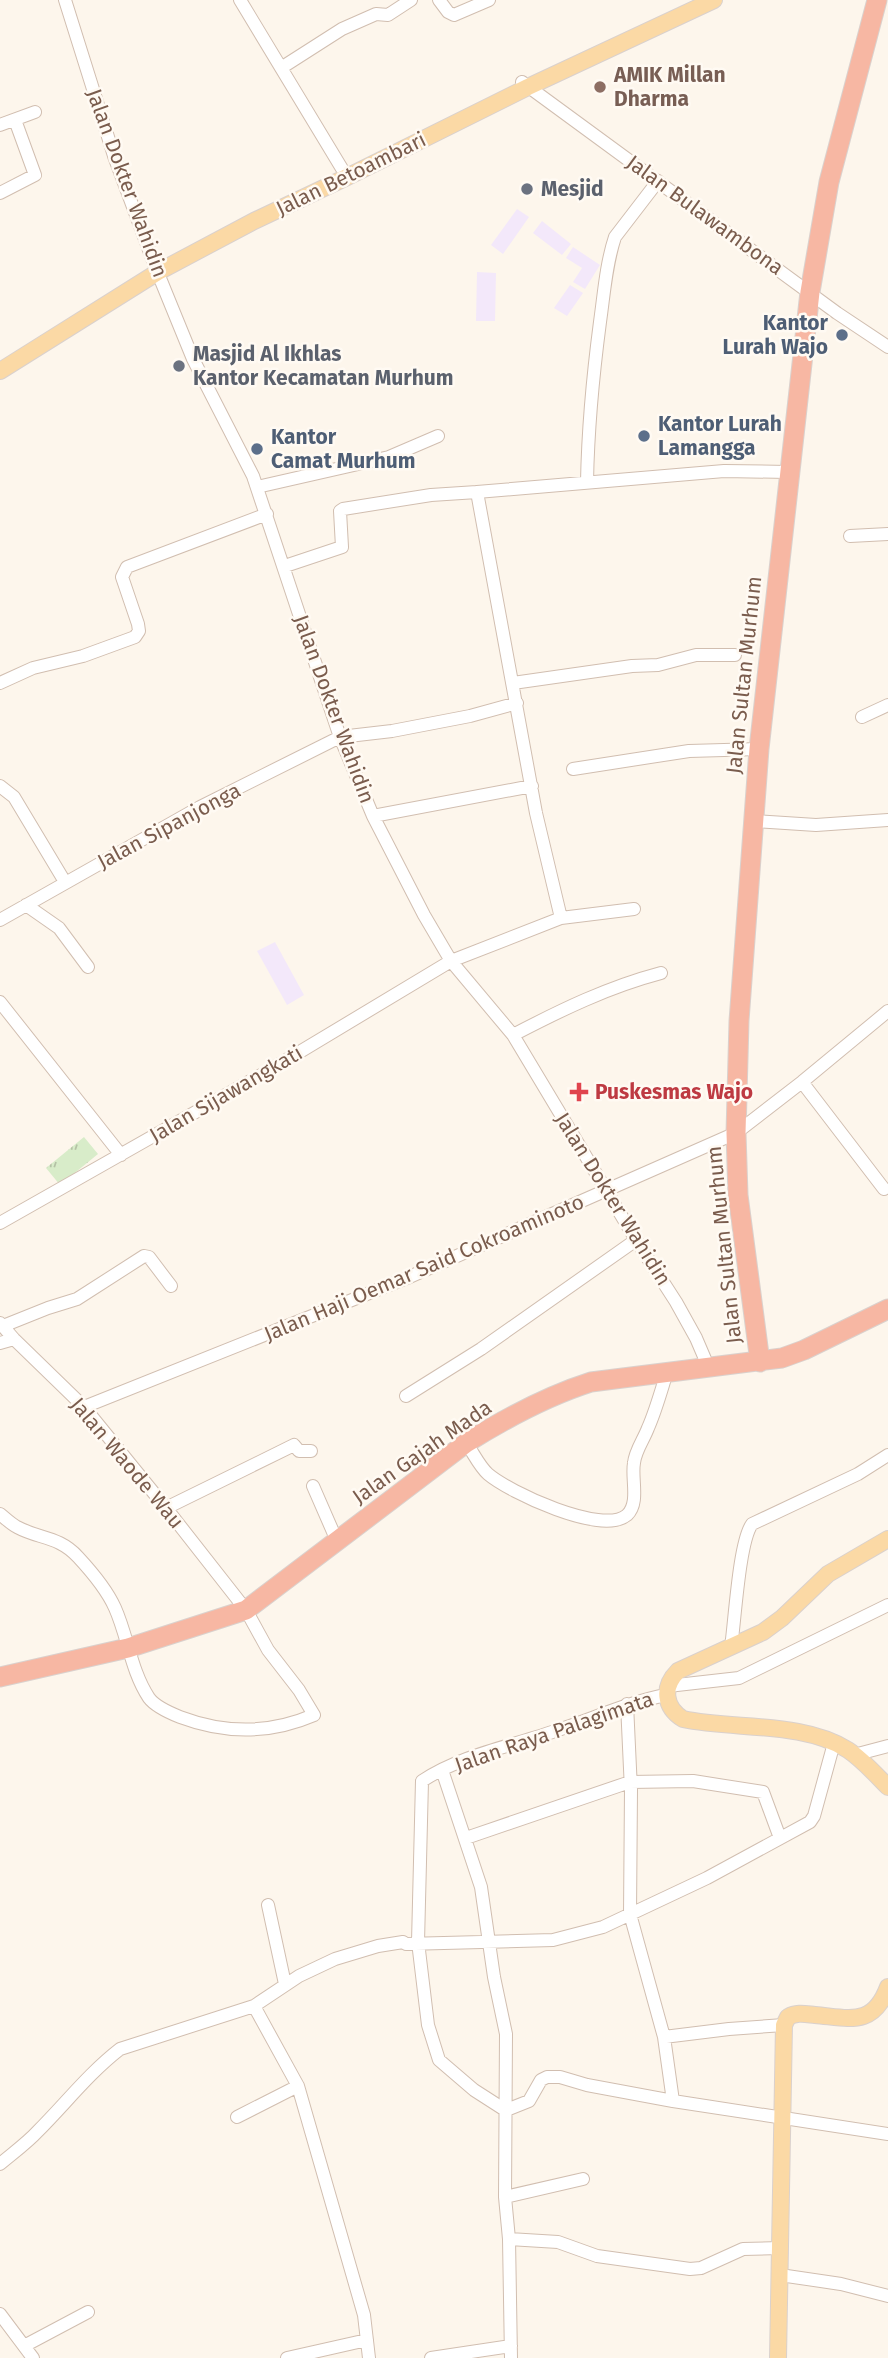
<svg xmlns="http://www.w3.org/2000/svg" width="888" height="2358" font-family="'Fira Sans',sans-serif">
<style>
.education{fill:#f3e8fa}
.park{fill:url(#park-tufts)}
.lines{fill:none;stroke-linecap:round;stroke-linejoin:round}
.minor-casing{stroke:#d1beb0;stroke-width:14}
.major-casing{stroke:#dad1cd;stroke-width:18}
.highway-casing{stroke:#dad1cd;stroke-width:21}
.minor{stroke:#fff;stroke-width:12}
.major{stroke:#fbd9a5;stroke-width:16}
.highway{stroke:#f7b7a3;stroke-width:19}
.education-dot{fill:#8d6e63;stroke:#fffaf3;stroke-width:2.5}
.worship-dot{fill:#6b7280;stroke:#fffaf3;stroke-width:2.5}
.service-dot{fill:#5c6f8a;stroke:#fffaf3;stroke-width:2.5}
.health-dot{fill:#e0444e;stroke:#fffaf3;stroke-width:2.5}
.labels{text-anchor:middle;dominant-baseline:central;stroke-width:5;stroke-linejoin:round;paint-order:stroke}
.education-label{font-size:21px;font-weight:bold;fill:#785e54;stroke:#fffaf3;text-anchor:start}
.street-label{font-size:21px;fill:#7a5c4d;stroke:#fffaf3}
.worship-label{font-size:21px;font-weight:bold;fill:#5b616d;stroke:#fffaf3;text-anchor:start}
.service-label{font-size:21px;font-weight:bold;fill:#4e5e75;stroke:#fffaf3;text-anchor:start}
.health-label{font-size:21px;font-weight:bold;fill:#be3a42;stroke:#fffaf3;text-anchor:start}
</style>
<defs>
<pattern id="park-tufts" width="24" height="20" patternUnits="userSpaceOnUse" patternTransform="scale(1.75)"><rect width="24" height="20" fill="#d8ecc9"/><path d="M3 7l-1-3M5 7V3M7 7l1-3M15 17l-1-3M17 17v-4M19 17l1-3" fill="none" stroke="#b4c2a5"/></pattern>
</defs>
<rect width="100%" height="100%" fill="#fdf6ec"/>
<path class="education" d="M517,209L529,217L503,254L491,245Z
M542,221L571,244L562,255L533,233Z
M573,247L600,265L585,289L573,282L582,268L566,258Z
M477,272L496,273L495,321H476Z
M570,285L583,293L567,316L554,308Z
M275,942L304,995L287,1005L257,951Z"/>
<path class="park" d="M84,1137L98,1154L60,1185L46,1168Z"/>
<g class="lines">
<g class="minor-casing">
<path id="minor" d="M65,0L114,156L155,266L193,359L253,476L340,737L373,816L424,915L451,961L513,1035L636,1240L676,1302L696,1338L708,1366
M240,0L347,177
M439,0L448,12L454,15L489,0
M281,68L342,29L376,14L388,15L411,0
M522,82L837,313L888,347
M0,125L35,112
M0,193L35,175L15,120
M587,482C588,428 593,375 600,322C604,294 606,264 615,237L658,181
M257,487L389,457L438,436
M850,536L888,534
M285,566L342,547L340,511L343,509L431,495L477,492
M0,683L33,668L83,656L135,637L139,631L138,624L122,577L127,567L267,514
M513,683L632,666L658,665L696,655H735
M862,717L888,705
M573,769L689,751L759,749
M0,786L14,797L65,882
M373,816L532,786
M753,821L816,825L888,820
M26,905L59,928L88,967
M561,918L536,813L477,492L724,471L788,472
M0,920L200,807L340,737L392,731L470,716L517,703
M0,1002L121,1155
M513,1035C561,1010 608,987 661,973
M802,1082L884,1189
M0,1223L268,1071L451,961L561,918L634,909
M0,1323L14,1339L84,1407L166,1508L246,1610L268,1650L299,1690L314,1715C270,1734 225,1734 180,1717C170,1713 155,1706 149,1698C131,1671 128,1637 115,1608C107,1590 91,1571 78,1557C59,1536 39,1539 17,1527C11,1524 5,1518 0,1514
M3,1326L48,1308L77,1299L144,1256L149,1257L171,1286
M0,1343L14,1339
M406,1396L481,1349L636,1240
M84,1407L407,1278L736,1133L802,1082L888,1011
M466,1443C473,1452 479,1466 488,1474C509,1492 602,1536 627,1515C640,1503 631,1478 634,1463C635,1451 644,1439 648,1428C656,1410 661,1391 667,1372
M313,1486L337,1541
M166,1508L294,1445L299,1451H311
M731,1647C735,1620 739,1542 752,1524L858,1474L888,1455
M668,1686L739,1678L888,1605
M666,1695C629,1702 595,1718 558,1730C513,1746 463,1754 422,1781L418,1942L428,2025L439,2060L474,2090L502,2108L509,2109L529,2101L541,2080L547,2077H560L587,2085L673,2101L888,2134
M627,1704L631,1790L630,1914L664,2037L673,2101
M854,1755L888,1746
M442,1770L481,1887L494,1977L506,2034L505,2197
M466,1838L630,1782L693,1781L763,1792L780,1838
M268,1905L285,1984
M254,2006L298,2086L364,2315L369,2358
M664,2037L729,2029L784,2025
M237,2117L298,2086
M0,2164C13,2153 27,2143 38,2131C66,2103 89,2073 120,2049L254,2006L299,1976L335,1959L378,1946L403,1942L406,1944L553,1940L603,1927L707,1878L810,1822L814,1816L834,1743
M509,2239L558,2242L597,2256L690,2269L701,2268L743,2249L780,2248
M780,2275L841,2284L888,2296
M0,2314L33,2358
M24,2346L88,2312
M287,2358L367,2340
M431,2358L511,2346
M511,2358L509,2239L505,2197L583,2179"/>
</g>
<g class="major-casing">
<path id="major" d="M0,371L158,272L254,221L347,177L528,87L714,0
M888,1539L828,1574L782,1618L763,1632L678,1671C662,1687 664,1707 683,1719C734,1730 803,1721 848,1750C863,1760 875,1774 888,1787
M778,2358L784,2025L788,2017C797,2012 805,2014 815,2015C850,2018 873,2027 888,1987"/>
</g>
<g class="highway-casing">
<path id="highway" d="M760,1362L738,1195L736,1133L739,1021L759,749L810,292L829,182L877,0
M0,1677L128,1648L246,1610L466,1443C506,1418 547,1396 591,1382L782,1358L804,1350L888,1309"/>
</g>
<use href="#minor" class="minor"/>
<use href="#major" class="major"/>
<use href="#highway" class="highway"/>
</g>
<circle class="education-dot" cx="600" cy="87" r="7"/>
<g class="worship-dot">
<circle cx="527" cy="189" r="7"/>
<circle cx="179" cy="366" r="7"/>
</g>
<g class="service-dot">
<circle cx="842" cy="335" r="7"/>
<circle cx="644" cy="436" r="7"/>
<circle cx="257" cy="449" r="7"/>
</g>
<path class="health-dot" d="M575.5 1081.5h7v7h7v7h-7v7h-7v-7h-7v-7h7z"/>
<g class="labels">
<g class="education-label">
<text x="614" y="75">AMIK Millan<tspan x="614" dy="24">Dharma</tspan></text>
</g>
<g class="street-label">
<text transform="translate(351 174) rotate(-26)">Jalan Betoambari</text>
<text transform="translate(127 183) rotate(70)">Jalan Dokter Wahidin</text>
<text transform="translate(705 215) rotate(36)">Jalan Bulawambona</text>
<text transform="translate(744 675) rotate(-84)">Jalan Sultan Murhum</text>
<text transform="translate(334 709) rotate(70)">Jalan Dokter Wahidin</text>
<text transform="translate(169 826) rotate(-28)">Jalan Sipanjonga</text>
<text transform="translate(226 1094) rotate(-30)">Jalan Sijawangkati</text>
<text transform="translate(613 1199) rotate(58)">Jalan Dokter Wahidin</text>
<text transform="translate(724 1245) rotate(-96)">Jalan Sultan Murhum</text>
<text transform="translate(424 1268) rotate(-23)">Jalan Haji Oemar Said Cokroaminoto</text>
<text transform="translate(422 1452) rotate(-35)">Jalan Gajah Mada</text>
<text transform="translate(127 1463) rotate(50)">Jalan Waode Wau</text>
<text transform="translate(554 1732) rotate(-19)">Jalan Raya Palagimata</text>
</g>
<g class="worship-label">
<text x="541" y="189">Mesjid</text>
<text x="193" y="354">Masjid Al Ikhlas<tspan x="193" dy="24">Kantor Kecamatan Murhum</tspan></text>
</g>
<g class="service-label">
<text x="828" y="323" text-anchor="end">Kantor<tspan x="828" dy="24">Lurah Wajo</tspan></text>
<text x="658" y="424">Kantor Lurah<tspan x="658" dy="24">Lamangga</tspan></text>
<text x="271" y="437">Kantor<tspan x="271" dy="24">Camat Murhum</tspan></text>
</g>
<g class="health-label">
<text x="595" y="1092">Puskesmas Wajo</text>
</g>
</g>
</svg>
